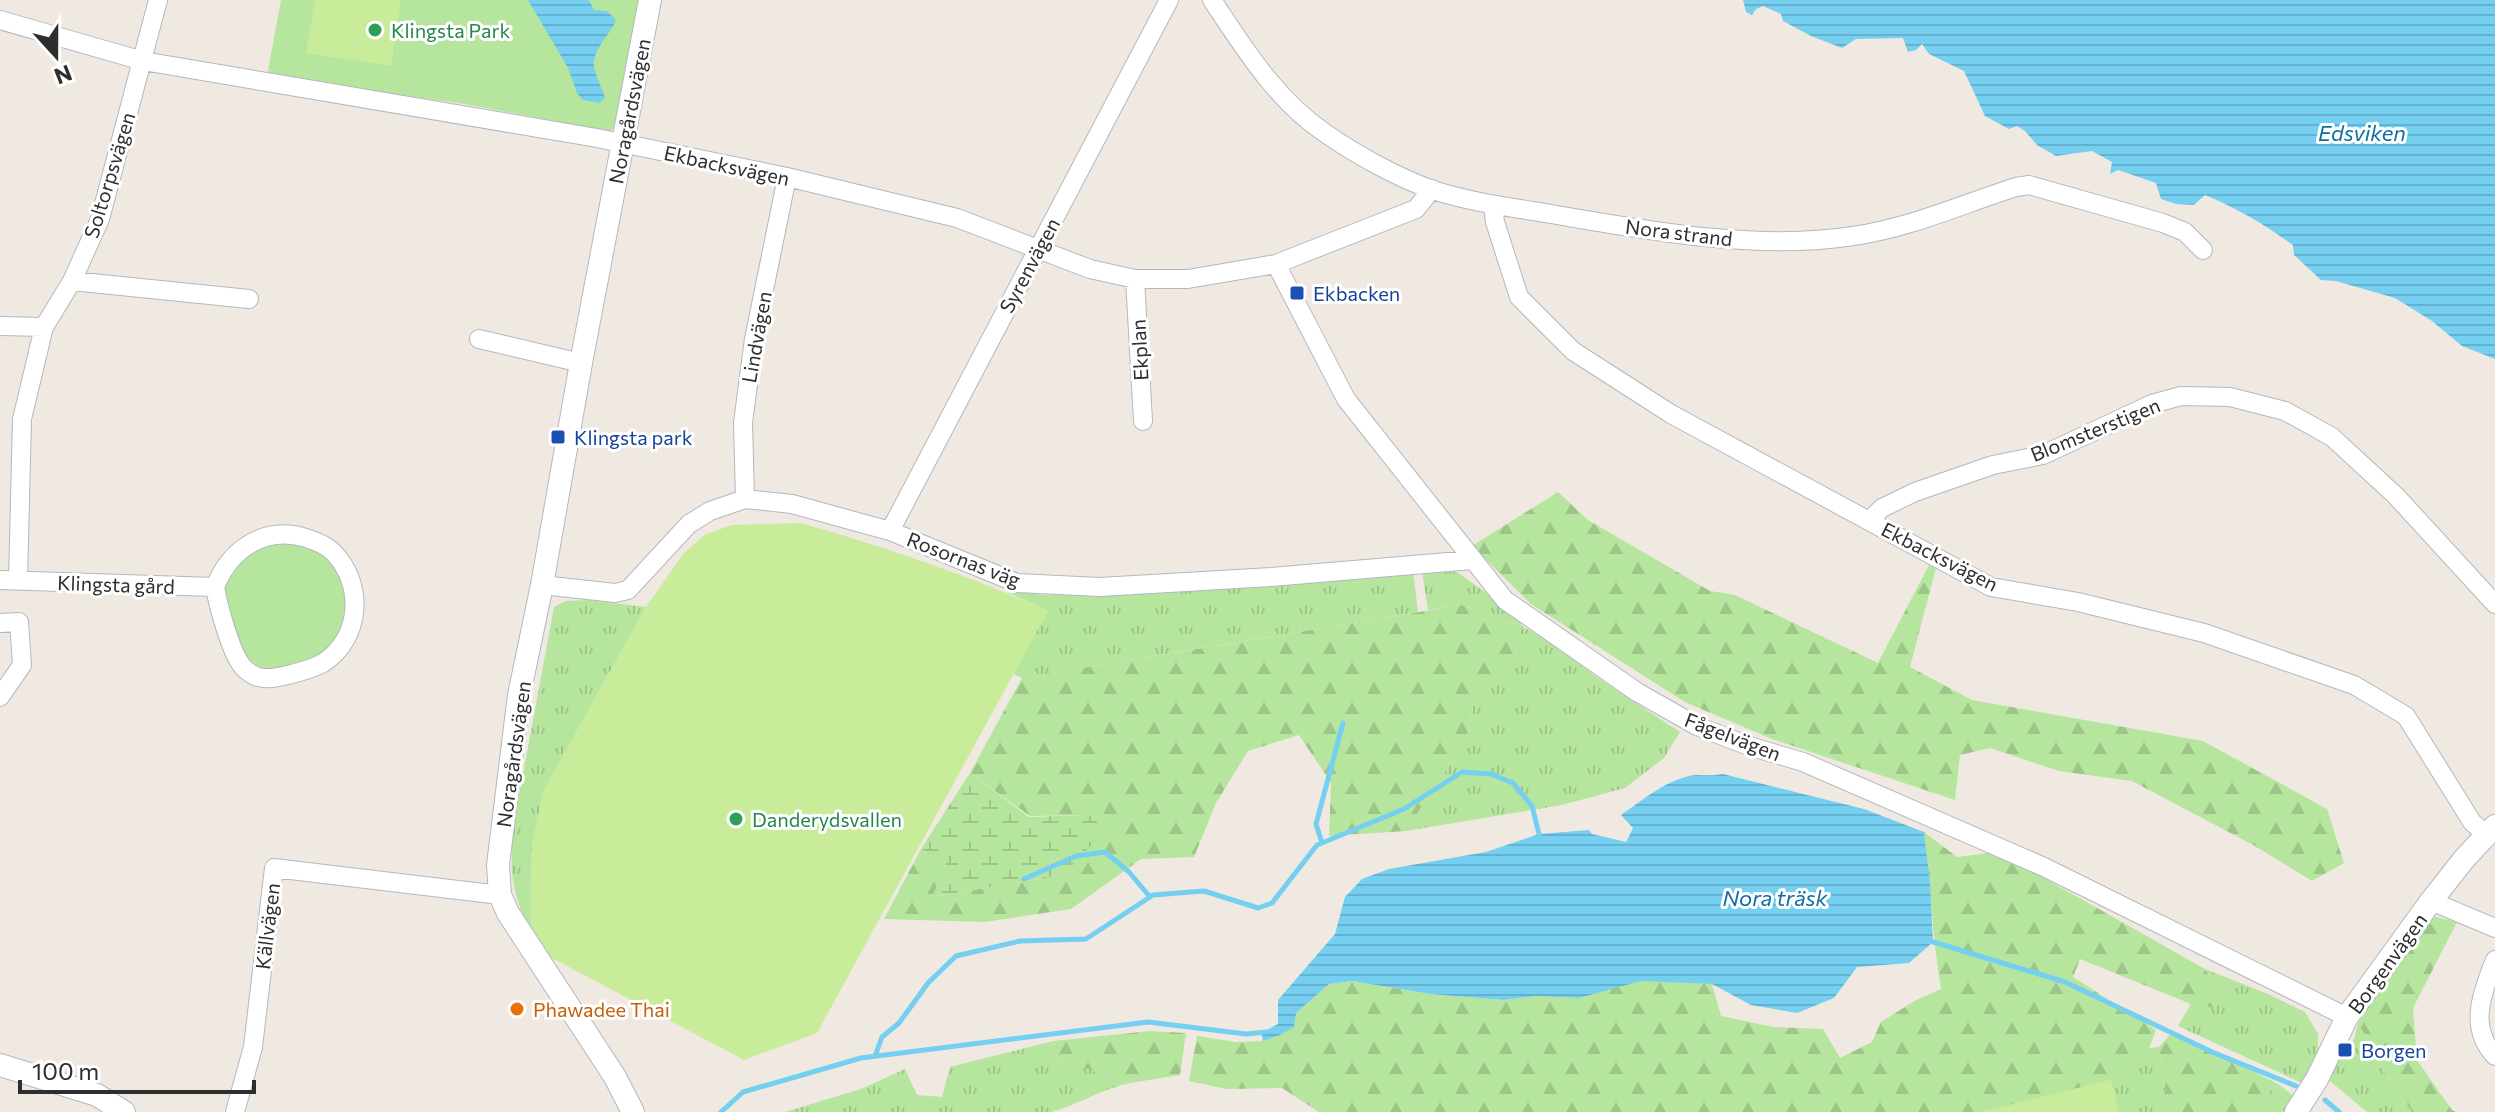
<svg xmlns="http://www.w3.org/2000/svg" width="2495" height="1112" font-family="Commissioner,sans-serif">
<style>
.grass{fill:url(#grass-tufts)}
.forest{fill:url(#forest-firs)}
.wetland{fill:url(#wetland-marsh)}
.park{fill:#b6e59e}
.pitch{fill:#c9ec9a}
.water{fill:url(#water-rules)}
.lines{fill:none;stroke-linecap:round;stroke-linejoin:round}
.stream{stroke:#75cff0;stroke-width:5}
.minor-casing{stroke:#b4b7c1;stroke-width:20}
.tertiary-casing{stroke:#b4b7c1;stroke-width:24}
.minor{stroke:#fff;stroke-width:18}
.tertiary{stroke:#fff;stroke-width:22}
.leisure-dot{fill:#2e9e5b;stroke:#fff;stroke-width:3}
.transit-dot{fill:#1a4fb4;stroke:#fff;stroke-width:3}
.food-dot{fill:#e8710a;stroke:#fff;stroke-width:3}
.labels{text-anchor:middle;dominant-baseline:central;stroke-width:6;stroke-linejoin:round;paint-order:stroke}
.leisure-label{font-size:20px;fill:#27864d;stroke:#fff;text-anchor:start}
.street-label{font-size:20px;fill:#2e2e2e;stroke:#fff}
.transit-label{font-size:20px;fill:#164399;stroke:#fff;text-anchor:start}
.food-label{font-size:20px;fill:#c56008;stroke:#fff;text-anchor:start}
.water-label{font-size:22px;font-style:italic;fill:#0d6fa3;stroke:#fff}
</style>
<defs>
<pattern id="grass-tufts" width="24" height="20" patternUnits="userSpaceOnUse" patternTransform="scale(2)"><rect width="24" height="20" fill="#b6e59e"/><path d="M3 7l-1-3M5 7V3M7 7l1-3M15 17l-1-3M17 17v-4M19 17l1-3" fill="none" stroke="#9dc588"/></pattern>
<pattern id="forest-firs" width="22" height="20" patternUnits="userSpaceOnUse" patternTransform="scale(2)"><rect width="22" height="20" fill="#b6e59e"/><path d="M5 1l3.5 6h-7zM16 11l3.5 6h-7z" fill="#9dc588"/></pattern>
<pattern id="wetland-marsh" width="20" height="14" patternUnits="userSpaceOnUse" patternTransform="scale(2)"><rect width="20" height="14" fill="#b6e59e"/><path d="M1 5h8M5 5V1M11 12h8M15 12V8" fill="none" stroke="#9dc588"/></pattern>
<pattern id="water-rules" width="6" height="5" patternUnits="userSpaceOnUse" patternTransform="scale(2)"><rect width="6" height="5" fill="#75cff0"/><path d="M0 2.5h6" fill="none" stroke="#66b2ce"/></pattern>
</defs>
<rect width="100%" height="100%" fill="#efe9e1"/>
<path class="grass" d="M1413,570L1418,612L1022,678L1011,673L1048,611L1007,592L1009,588L1042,595L1092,594Z
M1422,571L1457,572L1513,612L1523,627L1542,637L1601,680L1680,732L1664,758L1625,788L1562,805L1406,831L1467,737L1475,696L1512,664L1522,627L1461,605L1428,610Z
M589,600L646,607L543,792L532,847L531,933C511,890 510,876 513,828L554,607L566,601Z
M2205,969L2268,994L2305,1012L2318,1034V1053L2302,1083L2178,1026L2191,1004L2214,1007L2217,988Z
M2358,1023L2390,1080L2412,1112H2367L2330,1081L2337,1063L2352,1047Z
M1054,1041L1057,1059L1130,1083C1101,1089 1080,1104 1051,1112H785L861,1089L905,1069L917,1095L942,1097L950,1067Z
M2159,1047L2167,1100L2175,1112H1982L2111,1080L2132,1068L2149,1048Z
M2278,1084L2294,1096L2284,1112H2247Z"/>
<path class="forest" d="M1558,492L1588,520L1710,591L1735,595L1878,663L1929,565L1936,568L1910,667L1972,700L2203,741L2327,809L2344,863L2312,881L2255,846L2132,781L2059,771L1990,748L1960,755L1955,800L1772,739L1685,702L1531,604L1472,546Z
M1461,605L1522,627L1512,664L1475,696L1467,737L1406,831L1329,836L1331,783L1299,735L1248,751L1216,803L1194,857L1141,859L1071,909L985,922L884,919L921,849L946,862L933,897L1063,875L1089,815L1030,816L970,773L1022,678Z
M1924,832L1957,857L1998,852L2205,969L2217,988L2214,1008L2191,1004L2080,959L2073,977L2156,1030L2149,1048L2132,1068L2111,1080L1982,1112H1319L1282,1088L1227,1089L1189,1081L1197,1036L1236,1042L1263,1041L1329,984L1352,981L1430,994L1504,1000L1536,996L1579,998L1641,980L1712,984L1721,1016L1773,1027L1823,1029L1840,1058L1872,1042L1881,1022L1916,1000L1941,989C1932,937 1931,884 1924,832Z
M2432,916L2457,922L2413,1008L2417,1060L2452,1110L2456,1112H2412L2390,1080L2358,1023L2406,947Z
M1150,1031L1186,1033L1180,1075L1130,1083L1057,1059L1054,1041Z
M2173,1031L2278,1084L2247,1112H2175L2167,1100L2159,1047Z"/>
<path class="wetland" d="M970,773L1029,817L1089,815L1106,830L1063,875L932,897L946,863L921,849Z"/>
<path class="park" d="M281,0H643L622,121L610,131L464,104L267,76Z
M288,542C298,544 309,546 318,551C341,565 355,599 345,625C343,632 335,639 331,645C321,658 309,661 294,665C282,669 270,671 258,666C246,661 239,643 236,631C232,620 222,601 224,590C229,560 262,545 288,542Z"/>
<path class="pitch" d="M315,0H401L391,66L306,53Z
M801,523C885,547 968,575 1048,611L817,1033L744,1060L537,950L531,933L532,847L543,792L646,607L684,553L706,534L732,525Z
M2111,1080L2119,1112H1982Z"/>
<path class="water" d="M528,0H589L594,10L607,11L616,20C610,35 592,50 594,67C596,77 602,88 605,98L599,103L583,100L577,93L568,68Z
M1743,0H2495V359L2462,346L2432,321L2395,298L2336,281L2321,280L2294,255L2293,245C2263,224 2239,209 2205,195L2194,205L2176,204L2161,199L2156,183L2118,170L2110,174L2112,162L2092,151L2056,156L2037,145L2025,131L2017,126L2009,129L1985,116L1964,71L1929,54L1922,44L1916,50L1908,52L1903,38L1856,39L1842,48L1811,36L1783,21L1781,14L1763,6L1756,9L1752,15L1746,12Z
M1723,774L1864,809L1924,832L1930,882L1933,942L1909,963L1857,967L1834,998L1797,1013L1751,1005L1712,984L1641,981L1579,998L1536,996L1504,1000L1430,994L1352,981L1329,984L1296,1013L1294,1027L1282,1034L1263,1041L1261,1033L1278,1024V1000L1335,934L1345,897L1362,879L1389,869L1486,852L1539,834L1589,830L1592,834L1626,842L1633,828L1621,815C1643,800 1669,777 1697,775C1706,775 1713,776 1723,774Z"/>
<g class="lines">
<path class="stream" d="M1322,843L1316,824L1343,723
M1024,879L1076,856L1105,852L1129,872L1150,897
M1930,941L2065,982L2212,1052L2296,1086
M875,1056L882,1037L899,1023L928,983L956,956L1020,941L1086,939L1153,895L1204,891L1258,908L1272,903L1317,845L1404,809L1462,772L1491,774L1513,783L1532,806L1539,834
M2325,1100L2339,1112
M721,1112L743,1092L861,1058L1148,1022L1246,1034L1266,1032"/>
<g class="minor-casing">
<path id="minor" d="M1212,0C1244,48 1276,100 1325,133C1355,154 1398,178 1433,190C1473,203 1516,208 1557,215C1651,231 1759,251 1853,236C1909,228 1963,204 2016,187L2029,185L2163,223L2185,232L2203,250
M0,20L143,61L597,138L787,177L957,218L1090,269L1135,279H1188L1276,264L1416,209L1432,189
M1493,205L1495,222L1519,297L1573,351L1671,414L1991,587L2078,602L2204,633L2354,685L2406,716L2472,822L2487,835
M1276,264L1346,399L1505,600L1637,692L1697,726L1749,746L1803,762L2044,867L2347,1017
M1135,279L1143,421
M72,281L249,299
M0,326L44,327
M479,339L581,363
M745,499L743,423L754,339L787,177
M1870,520L1882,508L1915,492L1993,465L2043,455L2152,404L2181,396L2230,397L2285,411L2332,437L2396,496L2495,604
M890,531L1169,0
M0,580L215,587C218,605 231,654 243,667C245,670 254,676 258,677C268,680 279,677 288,675C300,672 312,669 323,663C361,639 365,584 333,552C326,545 316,541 306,538C265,525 230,549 215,587
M18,580L22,419L44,327L72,281L100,219L158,0
M542,585L615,593L628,590L689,524L710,511L745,499L792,504L890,531L1017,583L1100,587L1271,577L1472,560
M0,623L19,622L22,665L0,697
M2431,901L2495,928
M2495,960C2482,992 2468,1028 2495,1056
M235,1112L253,1047L274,868L500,895"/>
</g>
<g class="tertiary-casing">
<path id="tertiary" d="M0,1065L97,1095L124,1112
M633,1112L615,1077L508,913L500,895L498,865L519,695L542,585L581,363L650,0
M2296,1112L2317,1079L2347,1017L2431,901L2465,858L2495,826"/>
</g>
<use href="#minor" class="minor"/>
<use href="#tertiary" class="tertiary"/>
</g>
<g class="leisure-dot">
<circle cx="375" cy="30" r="8"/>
<circle cx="736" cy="819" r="8"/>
</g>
<g class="transit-dot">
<rect x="1289" y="285" width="16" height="16" rx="4"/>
<rect x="550" y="429" width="16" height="16" rx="4"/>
<rect x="2337" y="1042" width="16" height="16" rx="4"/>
</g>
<circle class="food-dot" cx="517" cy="1009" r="8"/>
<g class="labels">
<g class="leisure-label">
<text x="391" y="30">Klingsta Park</text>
<text x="752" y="819">Danderydsvallen</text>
</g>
<g class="street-label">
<text transform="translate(629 111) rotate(-79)">Noragårdsvägen</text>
<text transform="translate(727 165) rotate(12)">Ekbacksvägen</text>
<text transform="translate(109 175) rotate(-73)">Soltorpsvägen</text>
<text transform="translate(1679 232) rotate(7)">Nora strand</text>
<text transform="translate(1029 265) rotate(-62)">Syrenvägen</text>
<text transform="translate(756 337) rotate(-80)">Lindvägen</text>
<text transform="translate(1139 350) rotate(-93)">Ekplan</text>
<text transform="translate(2095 429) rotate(-22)">Blomsterstigen</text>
<text transform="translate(1940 556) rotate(27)">Ekbacksvägen</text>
<text transform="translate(964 559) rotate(21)">Rosornas väg</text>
<text transform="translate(116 584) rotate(2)">Klingsta gård</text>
<text transform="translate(1733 736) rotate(21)">Fågelvägen</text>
<text transform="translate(513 754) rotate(-82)">Noragårdsvägen</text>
<text transform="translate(267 926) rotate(-83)">Källvägen</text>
<text transform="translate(2387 963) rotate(-54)">Borgenvägen</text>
</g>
<g class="transit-label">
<text x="1313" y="293">Ekbacken</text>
<text x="574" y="437">Klingsta park</text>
<text x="2361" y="1050">Borgen</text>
</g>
<g class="food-label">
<text x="533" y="1009">Phawadee Thai</text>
</g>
<g class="water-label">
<text x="2362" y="132">Edsviken</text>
<text x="1775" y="897">Nora träsk</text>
</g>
</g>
<g transform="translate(56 56) rotate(159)" stroke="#ffffff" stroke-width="6" paint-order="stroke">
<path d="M0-6L14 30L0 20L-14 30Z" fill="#2e2e2e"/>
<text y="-12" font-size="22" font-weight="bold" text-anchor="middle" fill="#2e2e2e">N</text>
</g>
<path d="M20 1080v12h234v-12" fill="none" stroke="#2e2e2e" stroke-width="4"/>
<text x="32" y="1080" font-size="24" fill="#2e2e2e" stroke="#ffffff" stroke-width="6" paint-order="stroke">100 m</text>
</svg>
